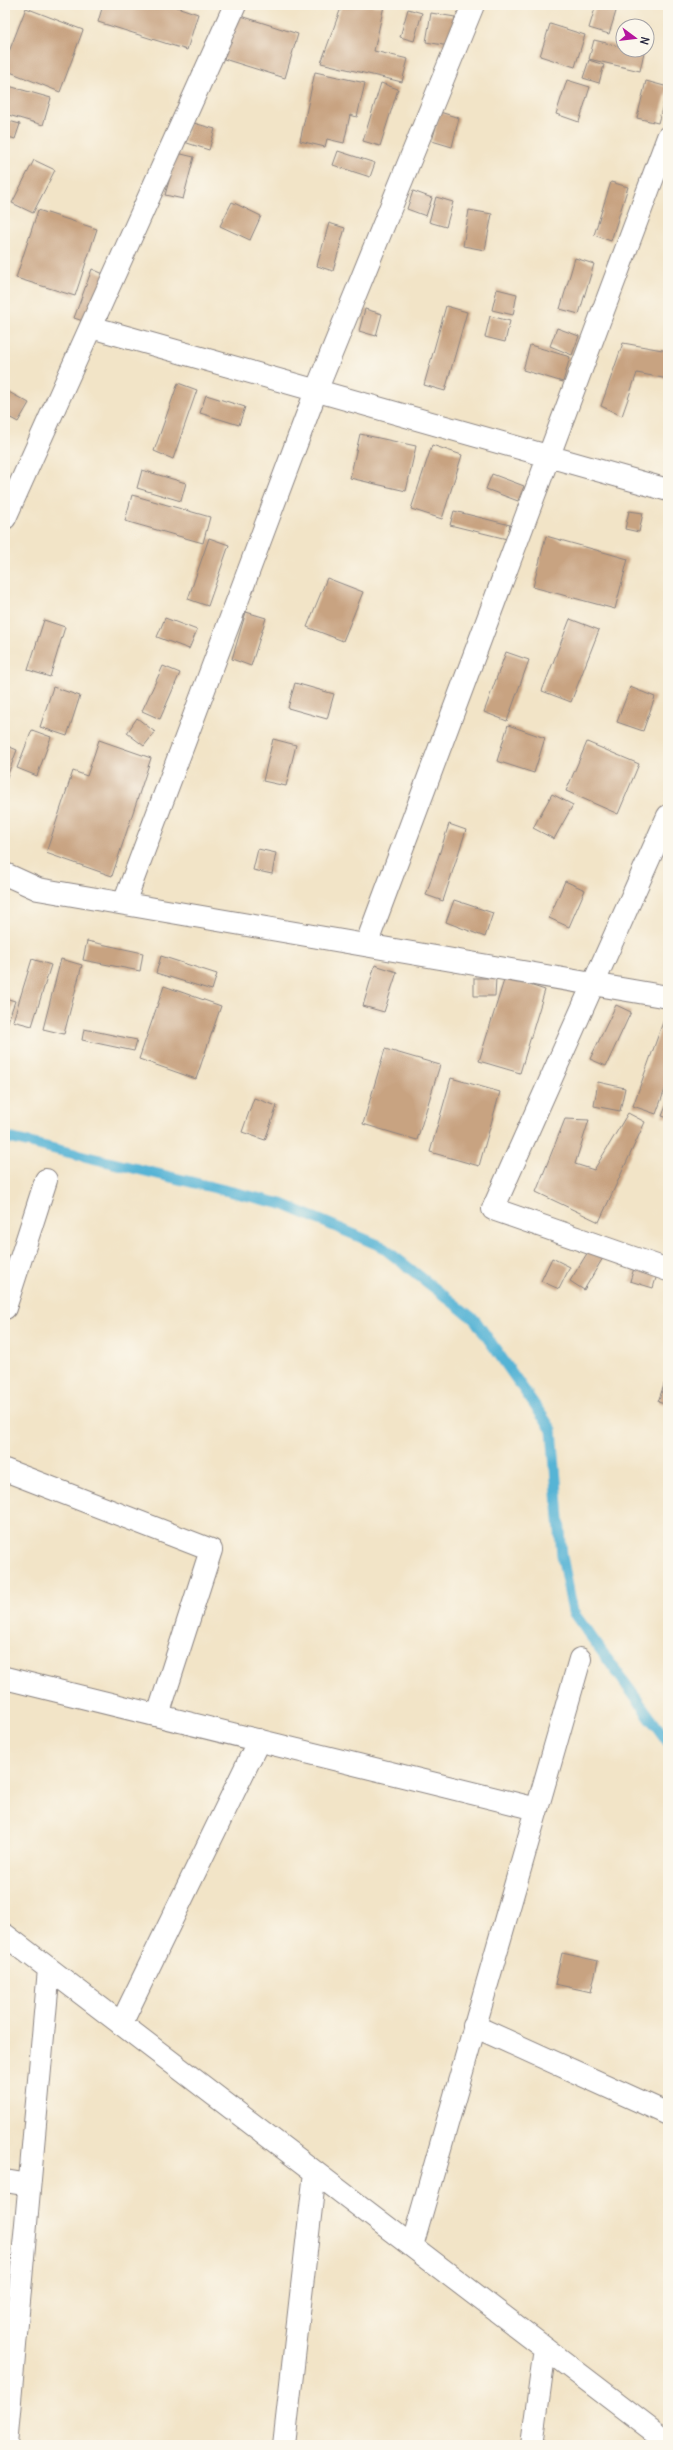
<svg xmlns="http://www.w3.org/2000/svg" width="673" height="2450" font-family="Delius,sans-serif">
<style>
.lines{fill:none;stroke-linecap:round;stroke-linejoin:round}
.stream{stroke:#57b4d5;stroke-width:11}
.building{fill:#c8a381}
.street-casing{stroke:#8a8381;stroke-width:24}
.street{stroke:#fff;stroke-width:22}
</style>
<rect width="100%" height="100%" fill="#fbf7ec"/>
<filter id="ink" filterUnits="userSpaceOnUse"><feTurbulence type="fractalNoise" baseFrequency=".025" numOctaves="2"/><feDisplacementMap in="SourceGraphic" scale="8" xChannelSelector="R" yChannelSelector="G"/><feConvolveMatrix kernelMatrix="1 2 1 2 8 2 1 2 1" color-interpolation-filters="sRGB"/></filter>
<filter id="wash" filterUnits="userSpaceOnUse"><feTurbulence type="fractalNoise" baseFrequency=".012" numOctaves="4" result="noise"/><feDisplacementMap in="SourceGraphic" scale="16" xChannelSelector="R" yChannelSelector="G"/><feGaussianBlur stdDeviation="0.9" result="paint"/><feColorMatrix in="noise" values="0 0 0 0 0 0 0 0 0 0 0 0 0 0 0 0 0 1.4 0 .05"/><feComposite in="paint" operator="in"/></filter>
<g filter="url(#wash)">
<rect width="100%" height="100%" fill="#f2e4c7"/>
<g class="lines">
<path class="stream" d="M5,1137L282,1204L381,1246L475,1320L552,1430L562,1556L573,1612L668,1742"/>
</g>
<g id="blocks">
<path class="building" d="M103,5H171L198,14L187,50L98,22Z
M342,5L384,6L374,51L408,59L402,82L321,63Z
M596,5H618L609,34L589,28Z
M26,8L83,30L60,92L5,70V62Z
M408,9L422,13L414,41L400,37Z
M431,13L455,17L449,46L426,42Z
M238,15L298,34L285,78L224,59Z
M550,24L585,35L575,67L540,56Z
M594,40L623,47V50L644,52L640,71L589,59Z
M589,60L604,65L599,83L583,78Z
M315,72L365,83L357,117L350,115L344,143L327,139L325,147L300,141Z
M567,80L590,87L579,122L556,114Z
M646,81L668,87L658,123L637,118Z
M381,83L398,89L380,146L363,141Z
M5,85L51,98L43,125L5,114Z
M440,112L459,118L452,147L432,141Z
M5,120L20,124L15,139L5,136Z
M190,122L215,129L209,150L184,142Z
M338,151L375,163L370,177L333,165Z
M177,153L194,157L183,199L165,195Z
M34,160L55,170L33,213L12,203Z
M611,182L628,187L611,241L594,235Z
M413,191L432,198L426,216L407,209Z
M436,197L453,202L446,227L429,222Z
M232,202L261,216L250,240L220,226Z
M38,210L97,229L75,296L16,278Z
M469,210L492,214L485,250L463,246Z
M329,223L345,228L333,271L317,266Z
M575,258L594,264L579,314L560,309Z
M92,269L106,275L89,323L74,318Z
M497,289L517,294L513,315L492,310Z
M446,306L467,312L445,391L424,385Z
M365,309L382,314L376,336L359,331Z
M490,316L510,321L505,342L485,337Z
M557,328L579,336L572,355L550,346Z
M623,343L668,351V379L637,373L622,416L601,406Z
M530,345L570,357L563,382L523,370Z
M178,383L197,390L173,459L154,451Z
M5,390L29,403L18,422L5,415Z
M206,395L245,407L239,425L200,413Z
M360,434L416,446L406,491L350,478Z
M432,445L462,455L442,519L411,509Z
M142,470L186,483L181,501L137,488Z
M492,474L524,486L518,501L486,489Z
M132,495L210,517L203,543L125,521Z
M454,511L510,525L507,539L450,525Z
M629,511L643,513L639,532L625,529Z
M546,536L628,559L615,609L533,587Z
M209,538L229,545L208,606L188,599Z
M327,578L363,592L343,641L307,627Z
M246,612L266,618L251,666L232,659Z
M165,618L197,630L189,649L157,637Z
M570,619L599,630L571,702L542,691Z
M44,620L65,627L50,677L28,670Z
M506,652L529,660L507,721L484,712Z
M163,666L180,673L160,719L142,711Z
M295,683L334,694L327,719L288,708Z
M53,687L80,696L67,736L40,727Z
M630,687L655,697L643,731L617,722Z
M137,718L155,732L144,746L127,733Z
M508,725L545,738L534,773L497,761Z
M32,730L51,737L37,776L17,768Z
M273,739L296,745L286,786L263,781Z
M99,740L151,758L112,876L46,853L73,771L87,776Z
M587,742L639,764L618,814L566,791Z
M5,745L17,750L5,782Z
M552,794L573,805L554,839L533,828Z
M449,824L466,830L443,901L426,895Z
M258,849L276,853L272,874L253,870Z
M565,881L585,890L569,927L549,918Z
M454,900L493,913L485,937L446,922Z
M87,941L143,953L140,971L83,960Z
M161,956L217,974L212,990L156,973Z
M32,959L51,965L32,1026L13,1021Z
M61,959L82,965L64,1034L43,1029Z
M375,965L397,972L384,1012L363,1006Z
M505,977L545,990L520,1073L479,1061Z
M474,978H496L495,996H474Z
M164,986L221,1006L196,1079L139,1059Z
M5,998L15,1001L5,1030Z
M616,1005L631,1012L606,1066L590,1059Z
M668,1008V1081L656,1114L633,1106Z
M84,1029L137,1040L134,1051L82,1040Z
M385,1049L440,1065L417,1140L363,1124Z
M451,1078L500,1092L479,1166L430,1152Z
M598,1082L625,1088L620,1111L594,1106Z
M254,1098L277,1106L265,1140L242,1132Z
M668,1101V1118L662,1116Z
M628,1113L645,1122L599,1222L536,1192L565,1119L589,1120L575,1164L594,1170Z
M591,1247L604,1256L584,1290L570,1281Z
M552,1258L570,1267L559,1289L541,1281Z
M636,1262L659,1268L653,1288L630,1281Z
M668,1373V1405L658,1402Z
M562,1953L598,1961L591,1992L555,1984Z"/>
</g>
</g>
<g filter="url(#ink)">
<use href="#blocks" fill-opacity="0" stroke="#8a8381" stroke-width="1"/>
<g class="lines">
<g class="street-casing">
<path id="street" d="M91,327L668,490
M5,518L235,5
M668,816L493,1209L668,1270
M5,874L38,889L668,997
M124,903L316,391L473,5
M366,945L668,137
M5,1308L46,1180
M5,1470L211,1550L158,1715
M5,1678L537,1809
M5,1935L668,2442
M121,2024L259,1740
M474,2026L668,2114
M5,2181L29,2185
M412,2246L580,1659
M6,2445L49,1969
M284,2445L315,2172
M532,2445L545,2348"/>
</g>
<use href="#street" class="street"/>
</g>
</g>
<rect width="673" height="2450" fill="none" stroke="#fbf7ec" stroke-width="20"/>
<g transform="translate(635 38) rotate(105)"><circle r="19" fill="#fbf7ec" stroke="#a4a2a5"/>
<path d="M0-3L7 15L0 10L-7 15Z" fill="#b5179e"/>
<text y="-6" font-size="11" font-weight="bold" text-anchor="middle" fill="#22223b">N</text>
</g>
</svg>
